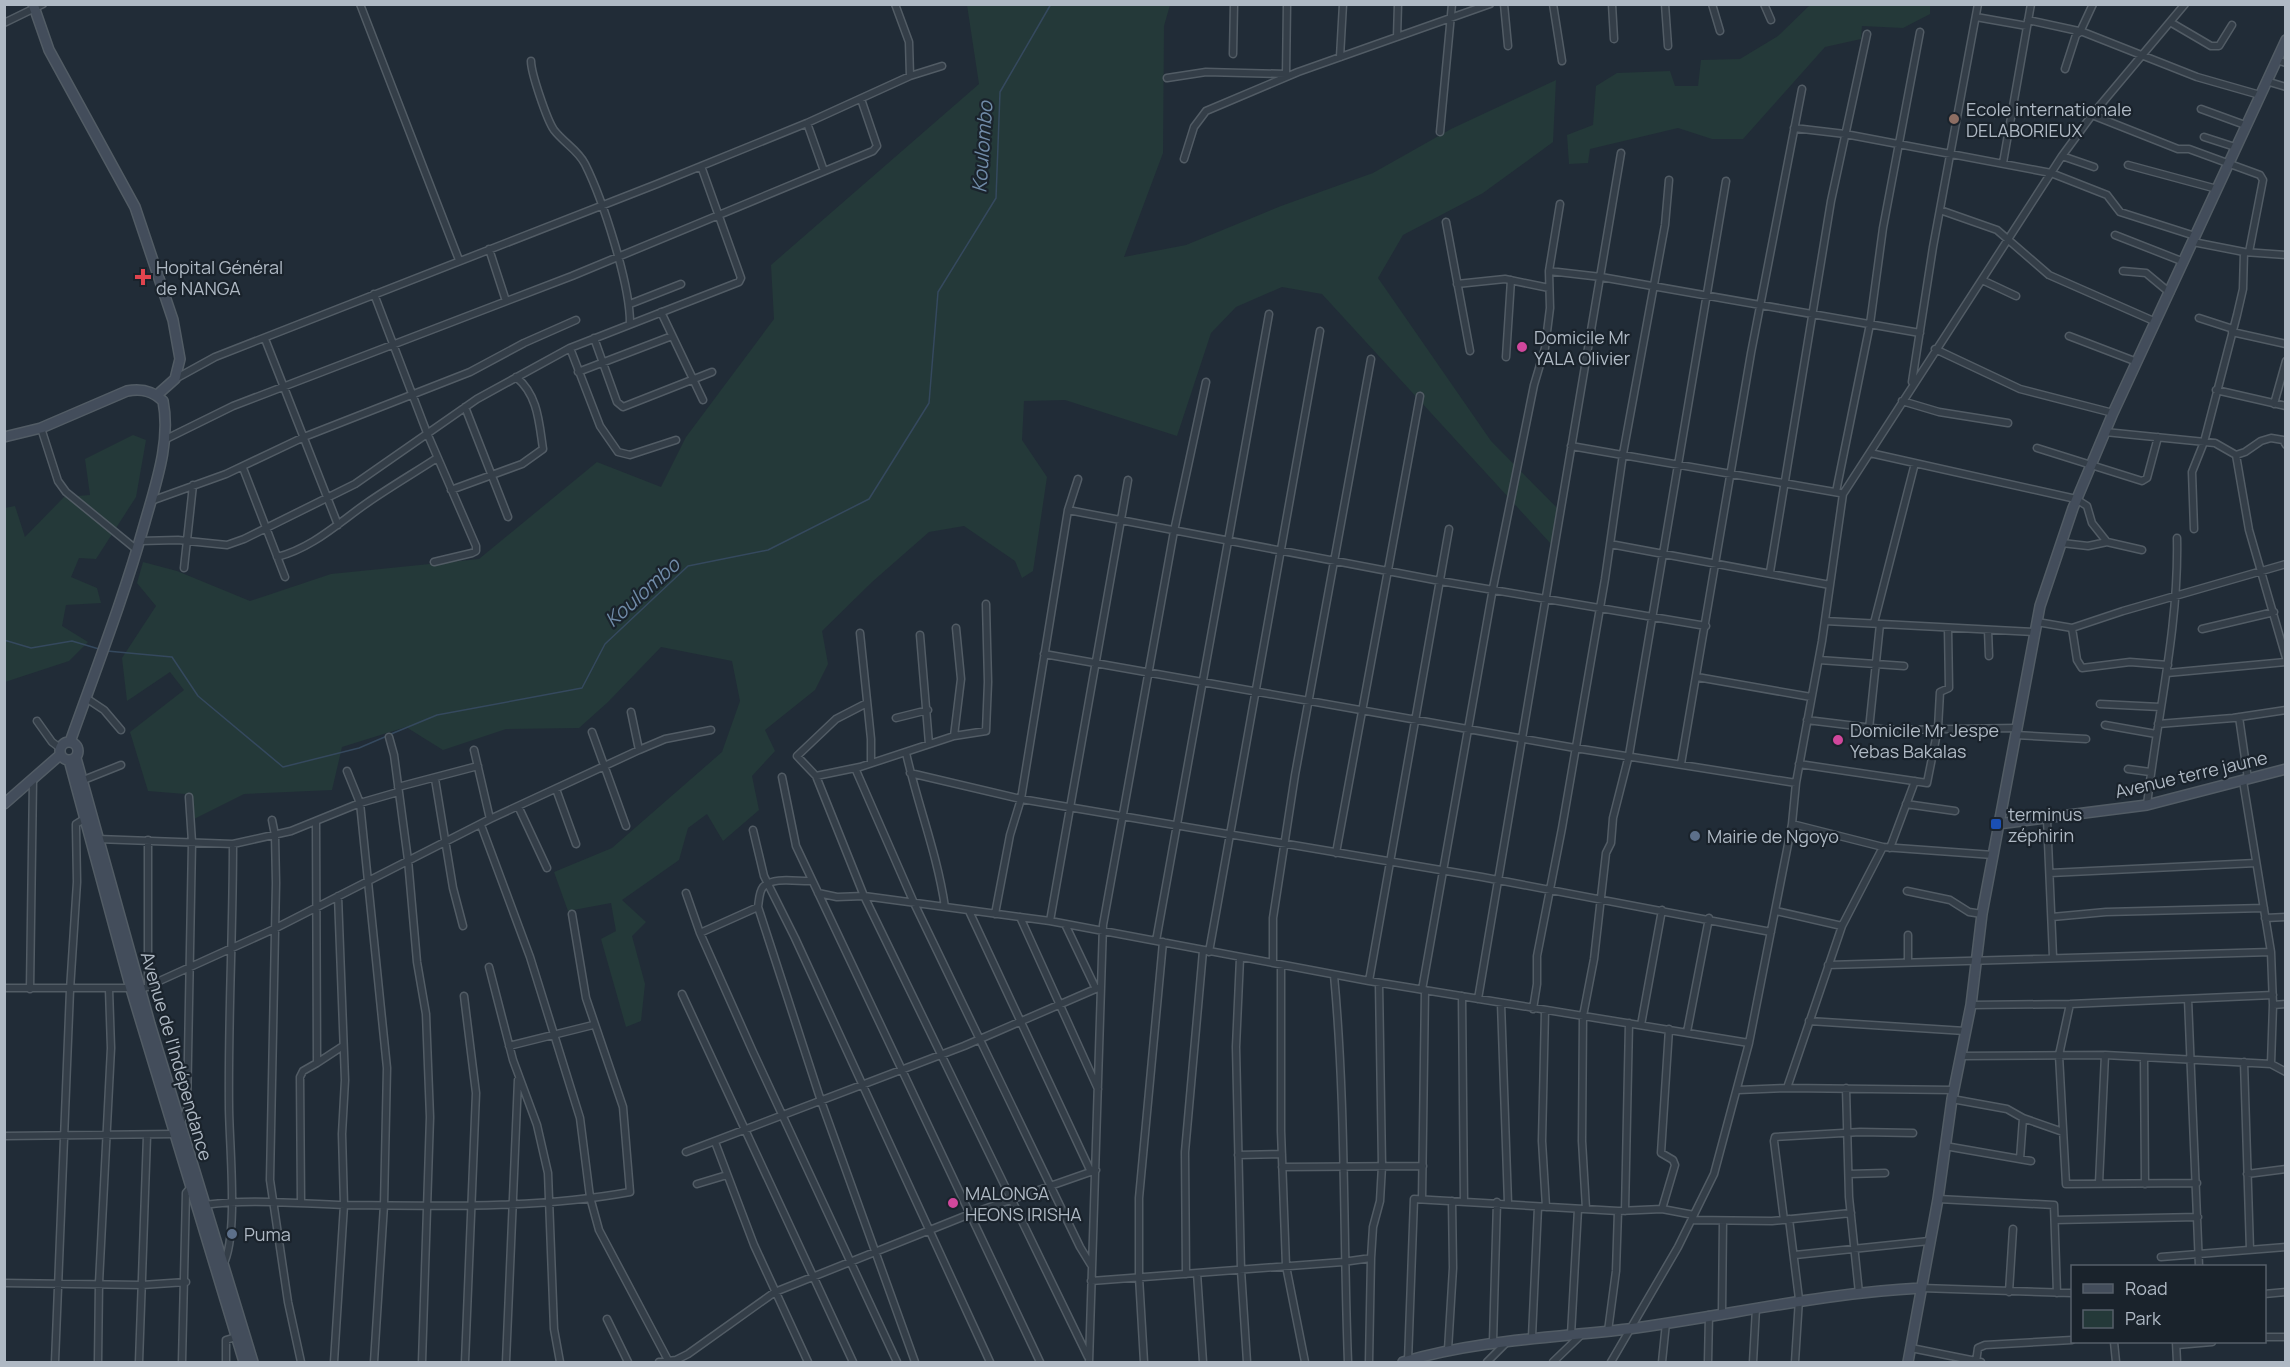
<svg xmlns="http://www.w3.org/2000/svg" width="2290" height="1367" font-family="Manrope,sans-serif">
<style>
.green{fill:#243939}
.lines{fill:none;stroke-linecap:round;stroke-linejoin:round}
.stream{stroke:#35495e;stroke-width:1.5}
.street-casing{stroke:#525c65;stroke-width:9}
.secondary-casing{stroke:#525c65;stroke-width:12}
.street{stroke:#343e48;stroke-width:6}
.secondary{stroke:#434d5b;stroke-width:9}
.education-dot{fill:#8d6e63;stroke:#1a232c;stroke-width:2}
.health-dot{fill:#e0444e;stroke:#1a232c;stroke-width:2}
.hotel-dot{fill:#d1479c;stroke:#1a232c;stroke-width:2}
.transit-dot{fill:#1a4fb4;stroke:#1a232c;stroke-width:2}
.service-dot{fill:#5c6f8a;stroke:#1a232c;stroke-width:2}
.labels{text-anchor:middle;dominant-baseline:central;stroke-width:4.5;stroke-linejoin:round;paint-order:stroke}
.poi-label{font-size:18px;fill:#afb9c4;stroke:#1a232c;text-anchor:start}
.street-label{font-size:18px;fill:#afb9c4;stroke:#1a232c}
.water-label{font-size:20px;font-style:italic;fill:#708ba8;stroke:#1a232c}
</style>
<rect width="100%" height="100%" fill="#212c37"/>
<path class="green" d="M967,5H1170L1164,26L1163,153L1124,257L1186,245L1281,206L1373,173L1451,129L1556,80L1553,142L1483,193L1403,235L1378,278L1491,441L1562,513L1552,545L1322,294L1282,287L1236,307L1211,333L1177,436L1065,400L1024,401L1022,440L1047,477L1033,571L1022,578L1015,561L964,526L929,532L872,582L822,631L828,664L815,690L765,730L775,751L752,776L759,810L723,841L707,814L688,828L679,860L622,900L646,922L632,936L645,984L641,1021L626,1027L601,939L616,931L611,903L568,911L554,872L612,848L722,752L740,701L732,661L661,647L608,702L579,728L506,729L443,750L406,727L342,747L332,790L244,794L190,821L185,794L148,791L130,732L184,690L170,672L127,701L122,658L156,606L137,583L143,562L177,571L250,601L331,574L479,559L597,462L661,487L686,437L774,319L771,265L979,84Z
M1810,5H1930V14L1903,28L1862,26L1861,39L1825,47L1743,139H1712L1678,128L1590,149L1588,163L1569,164L1567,135L1593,125L1596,86L1617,73L1670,71L1675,86H1698L1701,60L1740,59L1778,36Z
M133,435L146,440L136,497L96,559L79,558L71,577L97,588L101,603L66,605L62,626L88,642L69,661L5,682V508L15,506L25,537L64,497L90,495L85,459Z"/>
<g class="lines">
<path class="stream" d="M4,640L31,648L72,641L99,649
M107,651L172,657L198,696L283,767L359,748L387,736
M391,734L437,715L582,688L605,644L688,566L768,550L869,499L929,403L938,292L996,198L1000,92L1051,4"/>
<g class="street-casing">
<path id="street" d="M360,4L459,260
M895,4L909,42L910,76
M1504,4L1508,46
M1553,4L1562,61
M1612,4L1614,39
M1665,4L1668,46
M1712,4L1720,31
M1764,4L1771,20
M1976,17L2027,26
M2028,20L2083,32L2197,77L2260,95
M2170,22L2211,46H2219L2232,25
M4,23L43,4
M1397,37L1398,4
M1233,54L1234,4
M1340,57L1343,4
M2276,60L2286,63
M531,61C531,73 547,120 554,130C564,143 578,150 585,164C603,200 630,284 630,323
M2065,69L2076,35L2080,32L2093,4
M1286,76L1287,4
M1167,78L1206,72L1286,74
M2266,81L2286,87
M2201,109L2245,125
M2092,115L2178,149H2189L2260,175L2263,180L2249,252
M807,123L824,171
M1794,128L1845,134L2051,173L2107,195L2120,212L2195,236
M1440,132L1452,4
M2204,137L2235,147
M2062,156L2094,167
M1184,159L1194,127L1206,111L1298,72L1490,4
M2003,163L2031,4
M2128,165L2217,189
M1940,210L1997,230L2049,275L2156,322
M1446,222L1470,351
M2115,235L2184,262
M2193,242L2244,252L2286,255
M489,249L506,301
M1549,271L1601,277L1920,333
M2123,271L2146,273L2170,293
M1982,280L2016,296
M1457,284L1505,279L1549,288
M374,294L427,433L476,546V551L472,553L434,562
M630,304L681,284
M661,312L703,400
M2199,318L2233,329
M2232,332L2286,344
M2069,336L2137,362
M594,338L617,402L623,407L712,372
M265,339L338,525
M570,348L600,426L618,452L630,455L676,440
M1935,349L2020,389L2113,413
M1506,357L1511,280
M578,372L672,336
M175,379L215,357L657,184L807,123L910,76L942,66
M1912,382L1933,247L1978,4
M2216,390L2286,406
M1902,401L1939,412L2008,423
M2274,404L2286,361
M465,407L508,517
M41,428L58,481L66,492L137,550
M2105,432L2215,443L2236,455L2245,452L2261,441L2271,438L2283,440L2286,445
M166,439L233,406L572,276L873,151L877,146L861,99
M1571,446L1840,493
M2037,448L2142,481L2147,478L2158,437
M1870,453L2076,499L2087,506L2092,523L2107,542
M2236,455L2249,530L2286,658
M243,468L285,577
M451,490L522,464L543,449C539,422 538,395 516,377
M1836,492L1870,324L1883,228L1920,32
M151,501L226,474L304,437L470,372L524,343L576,320
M1068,510L1440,581L1706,626
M2194,529L2192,472L2204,442L2237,315L2243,289L2244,252
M140,541L178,540L227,545L244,539L355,484L477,399L570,348L739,282L741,278L701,166
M2062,543L2088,546L2107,542L2142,550
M1610,544L1830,585
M277,557C312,548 337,524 367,503C390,487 414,473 437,458
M184,568L193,485
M1770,572L1831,201L1867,34
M1825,621L2035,632
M2037,622L2072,628L2123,611L2286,564
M1874,623L1915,463
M2072,628L2077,660L2082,668L2130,662L2168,665
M2202,629L2274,612
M1988,630L1989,656
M860,633L871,739V763
M920,635L929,744
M1044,654L1575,748L1796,783
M1819,660L1904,666
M2167,673L2286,662
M1697,677L1811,697
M86,698L104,710L121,730
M867,703L836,719L797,756L816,776L860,767L954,736L986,731L988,682L986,604
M2100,704L2160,707
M631,712L639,750
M2239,717L2248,779
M896,718L928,710
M1807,720L1889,730L2017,728
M37,721L52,742L60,748
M2158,724L2233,718L2286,710
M2105,725L2156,734
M1869,729L1880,624
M592,732L626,826
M2015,735L2086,739
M954,736L961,679L956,628
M389,737L394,755L408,860L417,962L426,1014L430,1117L422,1362
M474,750L490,819
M906,753C918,806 937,853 945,907
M1681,764L1751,353L1802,89
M1799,764L1927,783L1938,728L1940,692L1949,688L1948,628
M855,768L914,903L1080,1247L1091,1265
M2128,769L2150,772
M347,771L360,803L387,1068L384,1205L374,1362
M910,773L1021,799L1482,877L1771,932
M816,776L864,896L1088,1357
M782,777L796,846L1040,1362
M435,779L453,888L463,926
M81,781L121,765
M2243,781L2271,952L2273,1005L2271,1064L2286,1072
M398,787L478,766
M556,789L576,844
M1906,804L1955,811
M2147,805C2157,716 2179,628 2177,538
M518,806L547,868
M2047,819L2053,957
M272,820L275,835L276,883L270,1180L288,1302L301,1362
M1792,824L1883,847
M481,825L530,957L580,1118L590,1197L599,1230L669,1362
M753,830L764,876L795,938L990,1362
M97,839L233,844L291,831L360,803L398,792
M1890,848L1915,781
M1336,853L1420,396
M2050,873L2256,863
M812,881C799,882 773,876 763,887C759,892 759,901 758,907L821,1101L915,1362
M1907,891L1950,900L1969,912L1982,914
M686,893L700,933L753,1052L897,1362
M818,893L837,897L864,896L1050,921L1369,981L1749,1043
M969,911L1091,1172
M1776,911L1842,926
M995,914L1010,835L1021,799L1068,510L1078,479
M1020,917L1098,1089
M2052,917L2106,912L2264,908
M2265,918L2286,917
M1050,921L1128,480
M1065,924L1096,989
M700,933L758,907
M1156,941L1269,314
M1209,952L1320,331
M1240,958L1236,1047L1241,1270L1247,1362
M1908,961V935
M1273,963V918L1295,775L1371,359
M1281,965V1131L1286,1266L1305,1362
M1828,965L2271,952
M489,967L513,1060L537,1125L548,1173L554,1329L560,1362
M1334,975C1346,1104 1343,1233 1348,1362
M1369,981L1449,529
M148,987V840
M4,988H144L274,929L490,819L639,750L665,739L711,730
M30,989L33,780
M1422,990L1493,588L1534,385L1545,348L1550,308L1549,271L1560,204
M682,994L853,1362
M464,996L476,1093L465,1362
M1462,996L1464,1202
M1478,999L1621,153
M2188,999L2199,1266
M1501,1003L1508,1203
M2070,1004L2059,1055L2066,1184L2197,1183
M1971,1005L2070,1004L2273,995
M2273,1005L2286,1004
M1533,1009L1537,984V956L1562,828L1605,579L1623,454L1665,225L1669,180
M1545,1011L1542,1141L1546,1207
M1809,1021L1965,1031
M1641,1025L1662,910
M1687,1032L1709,918
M509,1046L593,1025
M1960,1056L2105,1055L2271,1064
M2144,1058L2145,1184
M2244,1062L2250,1250
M317,1063L343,1046
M1787,1088L1954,1090
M1846,1088L1849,1197L1859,1293
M1738,1090L1787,1088L1842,926L1883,847L1993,855
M1952,1099L2007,1109L2023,1118
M180,1124L187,1109L192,842L189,797
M4,1136L175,1134
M715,1142L754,1245L808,1362
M1945,1146L2031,1161
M686,1152L964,1046L1100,987
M1238,1155L1282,1154
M2020,1159L2023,1118L2063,1132
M1282,1167L1423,1166
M1849,1174L1885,1173
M2247,1174L2286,1169
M2099,1183L2105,1055
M697,1184L727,1175
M1422,1199L1425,990
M1938,1199L2054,1205L2057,1293
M301,1203L300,1077L303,1071L317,1063L316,822
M204,1205C252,1198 298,1204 346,1205C440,1206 537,1209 630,1192L623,1107L586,998L572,914
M1586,1209L1582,1141L1583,1016L1594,959L1606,853L1611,843L1613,818L1629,755L1726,181
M1662,1209L1675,1165L1673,1160L1661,1153L1669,1029
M1625,1211L1629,1023
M1789,1219L1799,1299L1795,1362
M1692,1220L1772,1221L1851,1213
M1784,1220L1774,1141L1775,1137L1860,1132L1913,1133
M2055,1220L2198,1217
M1795,1255L1929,1241
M2161,1257L2286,1247
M223,1265C239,1236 229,1143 229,1106C228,1019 233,931 233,844
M1197,1273L1203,1362
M1186,1274L1185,1152L1203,951
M1091,1281L1343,1262L1371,1258
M4,1283L142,1285L186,1282
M1921,1288L2072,1293
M2009,1292L2013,1229
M2264,1294L2286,1292
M1722,1312L1723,1221
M607,1319L628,1362
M1608,1331L1616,1271L1618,1211
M1571,1335L1578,1209
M1532,1337L1538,1207
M2264,1337H2286
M1493,1342L1497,1202
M2114,1342L2116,1362
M2176,1342L2177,1362
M2177,1345L2212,1342
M1911,1348L1981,1362
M1448,1350L1453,1268L1452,1201
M1408,1361L1414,1199L1618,1211L1662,1209L1694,1215
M55,1362L70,990L77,882L76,828V824L84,819
M98,1362L99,1283L111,1048L109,989
M139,1362L147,1136
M182,1362L186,1193L191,1187
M226,1362V1340L236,1337
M334,1362L344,1205L342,1134L345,1080L338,896
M506,1362L518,1080
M659,1362L676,1360L688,1354L775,1292L970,1214L1096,1170
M1089,1362L1103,925L1174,531L1206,382
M1144,1362L1139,1277V1198L1163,942
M1369,1362L1371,1258L1373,1227L1380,1201L1382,1166L1379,983
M1487,1362L1507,1342
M1553,1362L1581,1335
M1611,1362L1678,1247L1714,1174L1749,1043L1792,824L1796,783L1822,641L1843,494L2062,156L2092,115L2185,4
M1662,1362L1666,1323
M1708,1362L1709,1315
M1753,1362L1756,1308
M1976,1362L1978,1348L1985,1345L2072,1340"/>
</g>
<g class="secondary-casing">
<path id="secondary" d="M33,4L49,50L135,207L173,320L180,359L175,379L157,395
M4,437L41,428L127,391C142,388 153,391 163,401C171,441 156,483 145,522C124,597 96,669 70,742
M60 751a9 9 0 1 1 18 0a9 9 0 1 1-18 0Z
M76,758L150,1024L253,1362
M69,760L131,989L244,1362
M4,804L60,755
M1998,824L2147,805L2286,769
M1403,1362C1476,1340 1552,1338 1628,1329C1726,1316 1821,1293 1921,1288
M1908,1362L1938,1199L1952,1099L1971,1005L1982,914L2040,606L2073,508L2113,413L2286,40"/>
</g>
<use href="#street" class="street"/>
<use href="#secondary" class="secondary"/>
</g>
<circle class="education-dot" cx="1954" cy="119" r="6"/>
<path class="health-dot" d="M140 268h6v6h6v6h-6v6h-6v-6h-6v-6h6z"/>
<g class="hotel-dot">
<circle cx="1522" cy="347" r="6"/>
<circle cx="1838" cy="740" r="6"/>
<circle cx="953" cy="1203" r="6"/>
</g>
<rect class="transit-dot" x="1990" y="818" width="12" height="12" rx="3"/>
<g class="service-dot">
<circle cx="1695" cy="836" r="6"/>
<circle cx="232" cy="1234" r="6"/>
</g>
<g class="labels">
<g class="poi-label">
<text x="1966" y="109">Ecole internationale<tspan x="1966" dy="21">DELABORIEUX</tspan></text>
<text x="156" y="267">Hopital Général<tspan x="156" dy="21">de NANGA</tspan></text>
<text x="1534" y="337">Domicile Mr<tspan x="1534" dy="21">YALA Olivier</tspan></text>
<text x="1850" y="730">Domicile Mr Jespe<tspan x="1850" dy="21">Yebas Bakalas</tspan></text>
<text x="2008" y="814">terminus<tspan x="2008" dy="21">zéphirin</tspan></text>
<text x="1707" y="836">Mairie de Ngoyo</text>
<text x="965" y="1193">MALONGA<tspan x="965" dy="21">HEONS IRISHA</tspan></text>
<text x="244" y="1234">Puma</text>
</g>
<g class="street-label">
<text transform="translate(2191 774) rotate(-13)">Avenue terre jaune</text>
<text transform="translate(177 1056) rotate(74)">Avenue de l'Indépendance</text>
</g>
<g class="water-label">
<text transform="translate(982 147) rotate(-86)">Koulombo</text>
<text transform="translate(642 592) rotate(-42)">Koulombo</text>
</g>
</g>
<rect width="2290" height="1367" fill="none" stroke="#afb9c4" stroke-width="12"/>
<rect x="2071" y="1265" width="195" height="78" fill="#1a232c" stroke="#565f69" stroke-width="1.5"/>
<rect x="2083" y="1284" width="30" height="9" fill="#434d5b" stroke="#565f69" stroke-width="1.5"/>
<text x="2125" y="1295" font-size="18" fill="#afb9c4">Road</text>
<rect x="2083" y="1310" width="30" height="18" fill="#243939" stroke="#565f69" stroke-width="1.5"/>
<text x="2125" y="1325" font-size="18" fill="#afb9c4">Park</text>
</svg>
